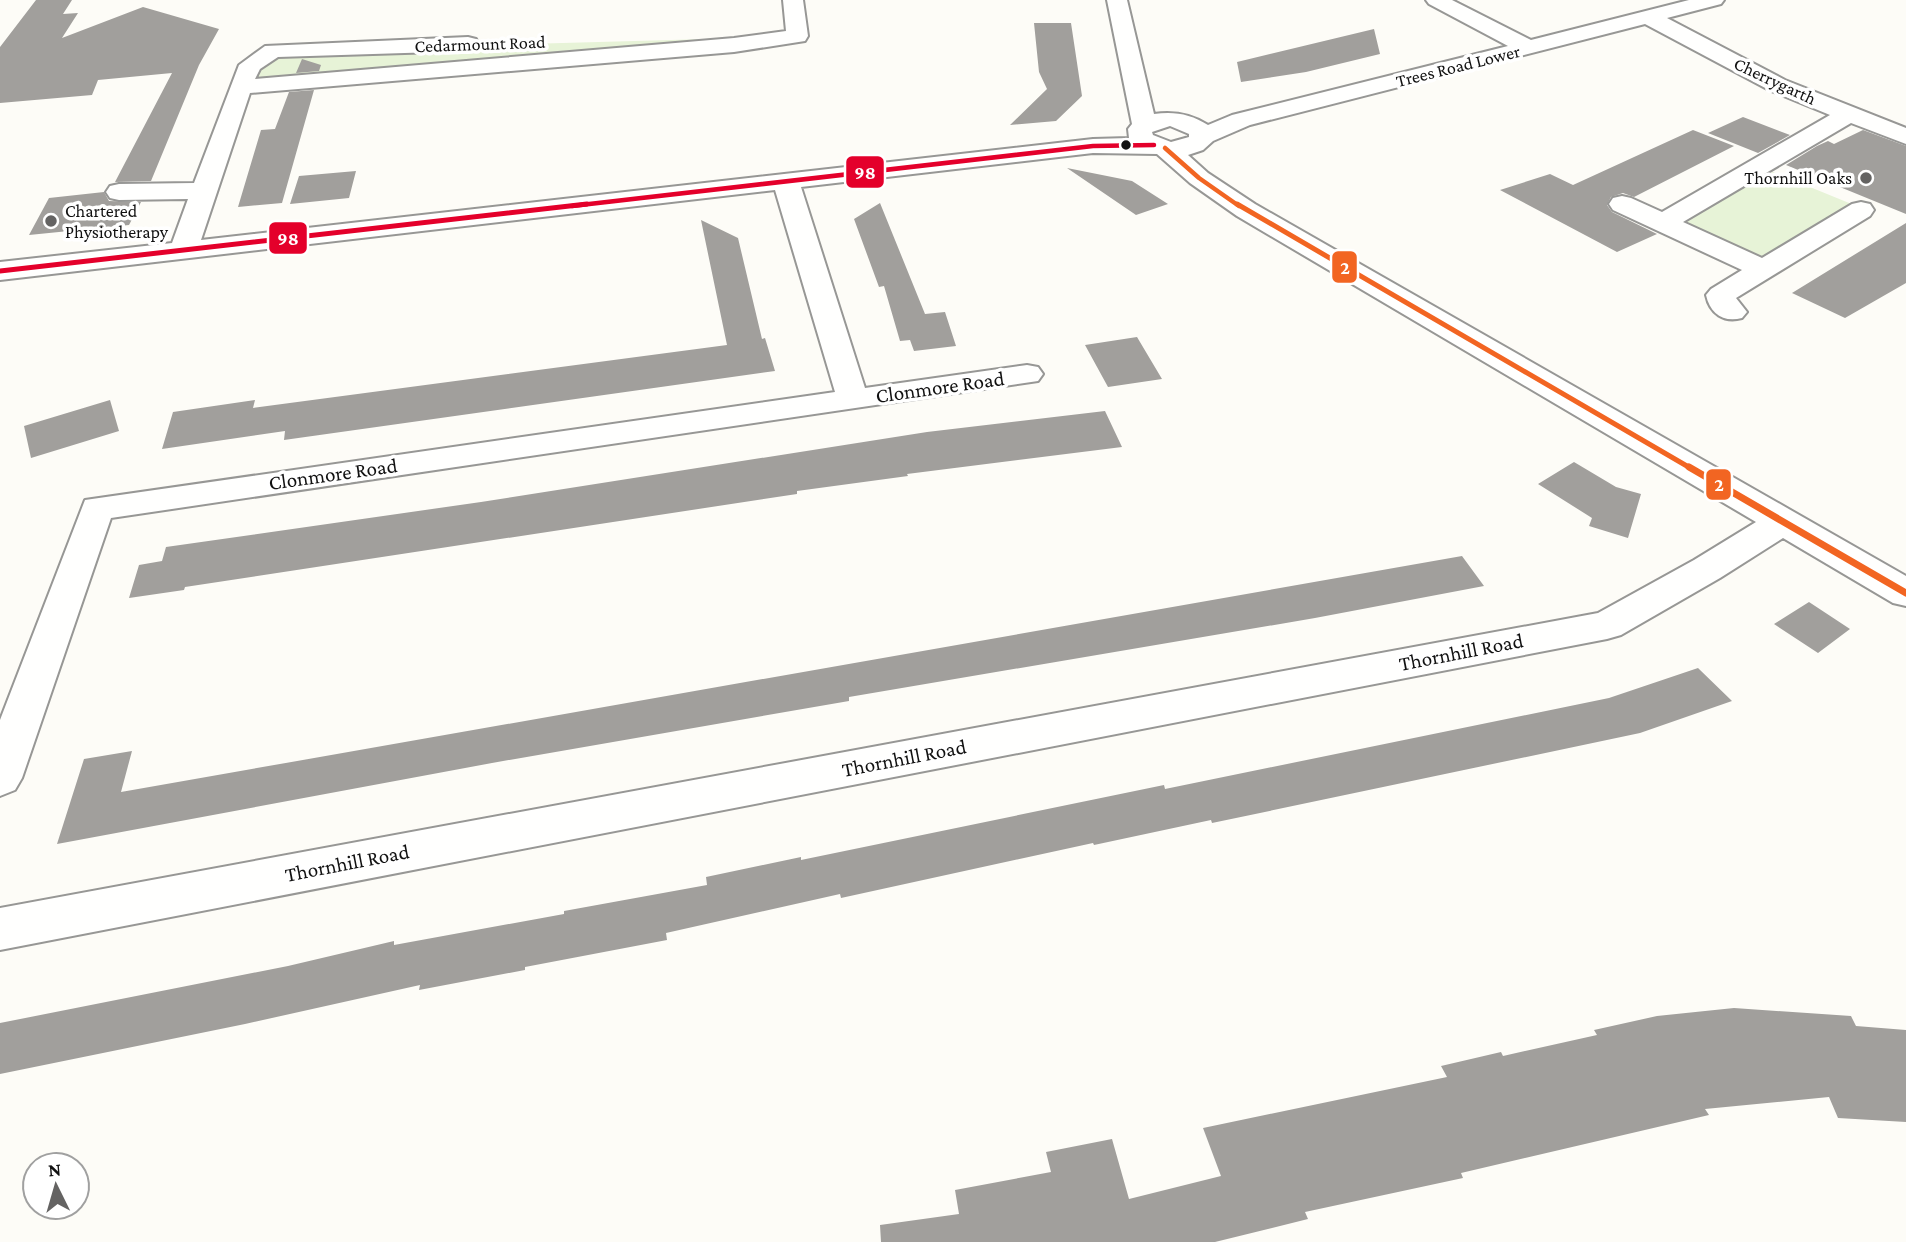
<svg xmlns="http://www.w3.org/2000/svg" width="1906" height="1242" font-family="'Crimson Pro',serif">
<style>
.green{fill:#e7f3d7}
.building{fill:#a19f9c}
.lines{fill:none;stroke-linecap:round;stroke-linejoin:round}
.minor-casing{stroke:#979795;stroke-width:4}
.minor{fill:#fffffe;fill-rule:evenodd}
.bus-1-far2-casing{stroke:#fff;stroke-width:8}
.bus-1-far1-casing{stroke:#fff;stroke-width:10}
.bus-1-casing{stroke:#fff;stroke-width:12}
.bus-2-far1-casing{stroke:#fff;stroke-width:8}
.bus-2-casing{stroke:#fff;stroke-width:10}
.bus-1-far2{stroke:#f26522;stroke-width:4.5}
.bus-1-far1{stroke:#f26522;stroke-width:5}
.bus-1{stroke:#f26522;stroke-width:7}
.bus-2-far1{stroke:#e4002b;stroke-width:4.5}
.bus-2{stroke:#e4002b;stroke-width:5}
.bus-dot{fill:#111;stroke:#fff;stroke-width:2.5}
.poi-dot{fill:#646362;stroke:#fff;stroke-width:2.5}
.labels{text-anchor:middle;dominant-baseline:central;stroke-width:7;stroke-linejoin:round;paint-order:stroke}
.far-street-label{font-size:18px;fill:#111;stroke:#fff}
.far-poi-label{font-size:18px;fill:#111;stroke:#fff;text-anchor:end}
.street-label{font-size:21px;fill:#111;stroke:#fff}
.line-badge{stroke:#fff;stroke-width:2.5}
.badge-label{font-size:19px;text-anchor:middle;font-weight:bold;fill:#fff}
</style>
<rect width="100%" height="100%" fill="#fdfcf7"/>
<path class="green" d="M707,39L262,80L255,74L270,57L301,50Z
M1773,172L1854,205L1759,260L1675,224Z"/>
<path class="building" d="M36,0H72L63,14L78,13L62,38L143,7L219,29L199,65L151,181L115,182L172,73L98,80L92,95L0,103V47Z
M1034,23H1071L1082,96L1056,121L1010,125L1047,89L1039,72Z
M1374,29L1380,54L1306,72L1241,82L1237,62Z
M302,59L321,65L319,71L296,73Z
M314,90L282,203L238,207L261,130L275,129L289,92Z
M1743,117L1790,135L1758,153L1708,133Z
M1693,130L1734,146L1634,197L1623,193L1611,197L1607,205L1612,212L1657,234L1617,252L1500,190L1550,174L1573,185Z
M1863,130L1906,146V214L1786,165L1817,146L1828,141L1834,144Z
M1067,168L1132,181L1168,204L1136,215Z
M356,171L349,198L290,204L299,176Z
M104,192L109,201L141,202L129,225L29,235L49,198Z
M880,203L925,314L945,312L956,346L914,351L910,340L900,341L884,286L879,287L854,219Z
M701,220L738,238L762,339L765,338L775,371L284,440L285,431L162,449L173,412L255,400L253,408L727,345Z
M1906,223V283L1845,318L1792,293Z
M1137,337L1162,379L1108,387L1085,345Z
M110,400L119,431L31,458L24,426Z
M1105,411L1122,447L907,474L908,476L797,491V494L185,587L184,590L129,598L139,565L162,561L166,547L481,502L927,432Z
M1574,462L1616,487L1641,494L1628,538L1589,526L1592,518L1538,484Z
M1462,556L1484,586L1315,618L849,697V701L492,763L57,844L84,759L132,751L121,792Z
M1809,602L1850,629L1818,653L1774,624Z
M1698,668L1732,701L1640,733L1212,823L1211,820L1094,845L1093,843L841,898L840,894L666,933L667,940L525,967V970L419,990L420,985L245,1024L0,1074V1023L288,966L394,941V945L564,914V911L707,885L706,877L801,857V860L1164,785L1165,789L1609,698Z
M1734,1008L1851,1016L1856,1026L1906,1030V1122L1838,1118L1829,1097L1705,1109L1709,1115L1461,1173L1463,1178L1305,1212L1308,1219L1215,1242H881L880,1225L959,1214L955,1190L1051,1172L1046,1152L1112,1139L1129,1199L1221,1176L1203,1128L1447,1077L1441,1066L1501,1052L1503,1056L1597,1035L1594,1030L1657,1016Z"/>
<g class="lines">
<g class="minor-casing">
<path id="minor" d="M783,0H803L808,36L805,41L734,52L250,93L201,240L1093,139L1129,138L1128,129L1132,124L1107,0H1127L1154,114C1174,111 1191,114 1208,125L1232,115L1508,46L1429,4L1426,0H1452L1531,40L1689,0H1724L1721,4L1667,18L1785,80L1906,128V144L1851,123L1683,222L1762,258L1852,204L1861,202L1870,204L1874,210L1870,216L1736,298L1747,312L1742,318C1724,323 1710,314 1706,295L1711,289L1742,270L1613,210L1609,204L1613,198L1622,196L1631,198L1662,212L1830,115L1769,90L1645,24L1250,125L1213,141L1203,150L1188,155L1208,173L1255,204L1906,576V606L1893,603L1783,538L1720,578L1621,635L1607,639L0,950V908L1598,613L1694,560L1756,522L1237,216L1190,183L1157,154L1093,153L801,187L865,388L1027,365L1038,367L1043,374L1038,381L111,518L22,778L15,790L0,796V720L85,500L835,392L775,190L0,280V262L172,243L188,199L119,200L110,198L106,192L110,186L119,184L194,183L239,65L265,46L468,37L476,39L479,44L476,49L468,51L278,57L260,69L255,79L734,38L786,31ZM1170,126L1189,134V137L1171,142L1153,135L1152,132Z"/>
</g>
<use href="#minor" class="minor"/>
<g class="bus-1-far2-casing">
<path id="bus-1-far2" d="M1165,148L1199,178L1239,206"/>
</g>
<g class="bus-1-far1-casing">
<path id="bus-1-far1" d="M1237,204L1692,469"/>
</g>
<g class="bus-1-casing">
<path id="bus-1" d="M1689,467L1906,593"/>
</g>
<g class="bus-2-far1-casing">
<path id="bus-2-far1" d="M572,206L1093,146L1154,145"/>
</g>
<g class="bus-2-casing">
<path id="bus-2" d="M0,271L587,204"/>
</g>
<use href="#bus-1-far2" class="bus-1-far2"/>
<use href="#bus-1-far1" class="bus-1-far1"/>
<use href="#bus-1" class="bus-1"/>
<use href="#bus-2-far1" class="bus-2-far1"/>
<use href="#bus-2" class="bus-2"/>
</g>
<circle class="bus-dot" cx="1126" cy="145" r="6"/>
<g class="poi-dot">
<circle cx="1866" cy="178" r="7"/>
<circle cx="51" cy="221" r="7"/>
</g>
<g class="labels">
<g class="far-street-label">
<text transform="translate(480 44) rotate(-2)">Cedarmount Road</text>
<text transform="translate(1458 66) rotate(-14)">Trees Road Lower</text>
<text transform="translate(1775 81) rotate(25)">Cherrygarth</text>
</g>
<g class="far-poi-label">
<text x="1852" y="178">Thornhill Oaks</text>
<text x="65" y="211" text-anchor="start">Chartered<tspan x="65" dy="21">Physiotherapy</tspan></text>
</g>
<g class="street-label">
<text transform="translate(940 387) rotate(-8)">Clonmore Road</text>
<text transform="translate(333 474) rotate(-8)">Clonmore Road</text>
<text transform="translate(1461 652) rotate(-11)">Thornhill Road</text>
<text transform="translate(904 758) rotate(-11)">Thornhill Road</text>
<text transform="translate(347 863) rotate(-11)">Thornhill Road</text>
</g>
</g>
<g class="line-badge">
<rect x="845" y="155" width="40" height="34" rx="7" fill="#e4002b"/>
<rect x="268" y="221" width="40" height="34" rx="7" fill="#e4002b"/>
<rect x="1331" y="250" width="27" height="34" rx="7" fill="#f26522"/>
<rect x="1705" y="468" width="27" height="33" rx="7" fill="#f26522"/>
</g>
<g class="badge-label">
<text x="865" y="179">98</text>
<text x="288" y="245">98</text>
<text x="1345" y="274">2</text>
<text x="1719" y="491">2</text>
</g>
<g transform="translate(56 1186) rotate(355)"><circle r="33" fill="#ffffff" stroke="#a0a0a0" stroke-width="2"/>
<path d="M0-5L12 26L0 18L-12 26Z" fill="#646362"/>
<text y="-10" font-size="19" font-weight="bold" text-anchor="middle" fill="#111111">N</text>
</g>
</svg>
